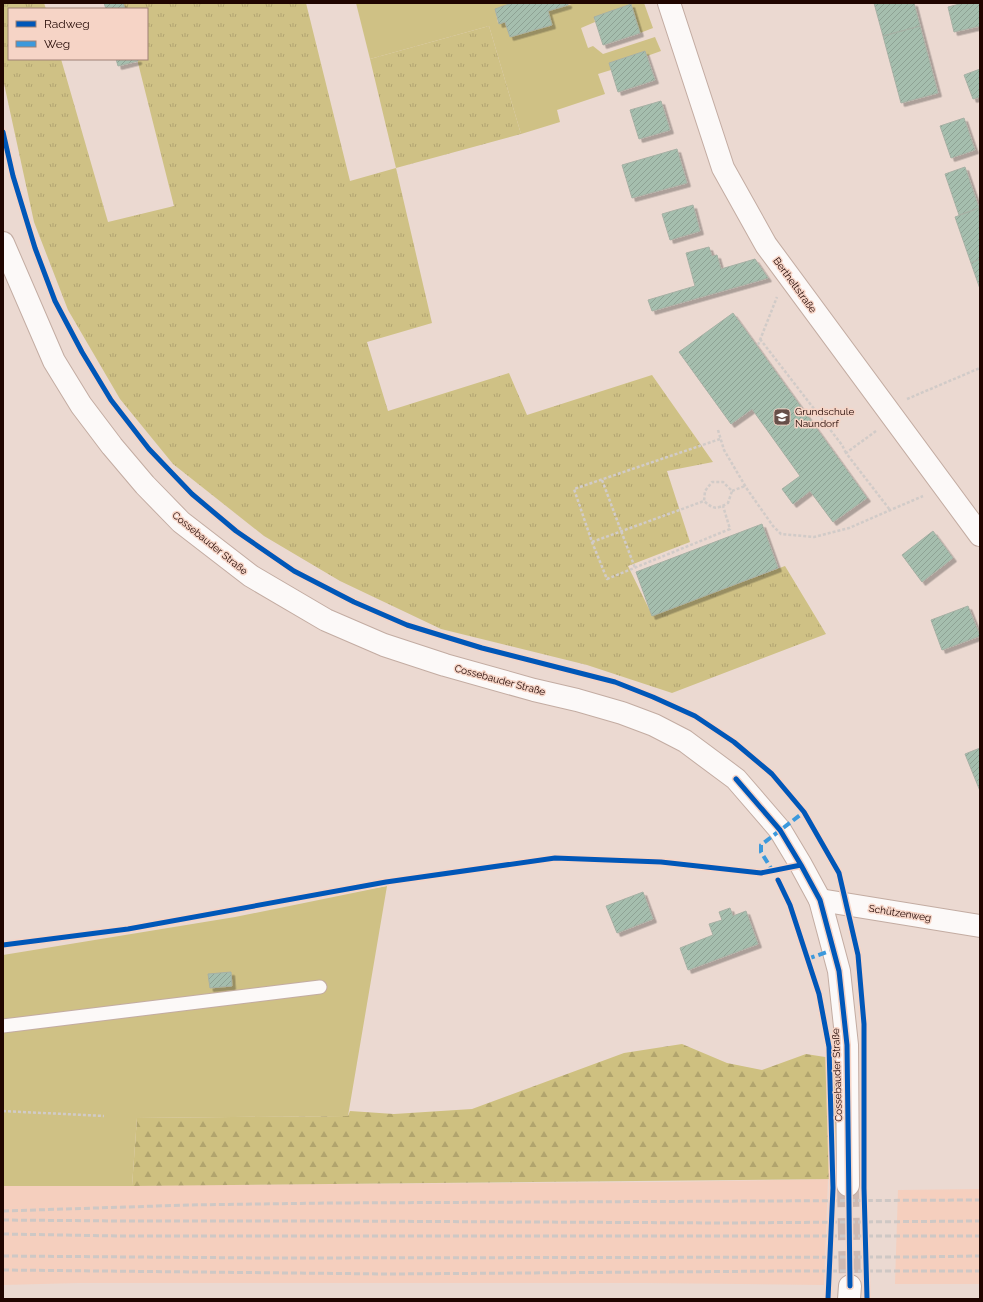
<svg xmlns="http://www.w3.org/2000/svg" width="983" height="1302" font-family="Raleway,sans-serif">
<style>
.built{fill:#f5cfbe}
.grass{fill:url(#grass-tufts)}
.forest{fill:url(#forest-firs)}
.garden{fill:#cfc185}
.building{fill:url(#building-hatch);stroke:#a6b0a4;filter:url(#shadow)}
.lines{fill:none;stroke-linecap:round;stroke-linejoin:round}
.tertiary-tunnel{stroke:#cdb9b2;stroke-width:22;stroke-dasharray:22 11;stroke-linecap:butt}
.service-casing{stroke:#c3aca2;stroke-width:15}
.minor-casing{stroke:#c3aca2;stroke-width:24}
.tertiary-casing{stroke:#c3aca2;stroke-width:24}
.path{stroke:#d1cbc8;stroke-width:2.5;stroke-dasharray:3 2;stroke-linecap:butt}
.service{stroke:#fcf9f8;stroke-width:13}
.minor{stroke:#fcf9f8;stroke-width:22}
.tertiary{stroke:#fcf9f8;stroke-width:22}
.rail{stroke:#cec8c5;stroke-width:3;stroke-dasharray:6 3;stroke-linecap:butt}
.quiet{stroke:#3c99dc;stroke-width:4;stroke-dasharray:8 4;stroke-linecap:butt}
.cycleway-casing{stroke:#f6d4c6;stroke-width:8}
.cycleway{stroke:#0057b8;stroke-width:5}
.labels{text-anchor:middle;dominant-baseline:central;stroke-width:3;stroke-linejoin:round;paint-order:stroke}
.street-label{font-size:10px;fill:#200500;stroke:#f6d4c6}
.poi-label{font-size:10px;fill:#200500;stroke:#f6d4c6;text-anchor:start}
</style>
<defs>
<pattern id="grass-tufts" width="24" height="20" patternUnits="userSpaceOnUse"><rect width="24" height="20" fill="#cfc185"/><path d="M3 7l-1-3M5 7V3M7 7l1-3M15 17l-1-3M17 17v-4M19 17l1-3" fill="none" stroke="#b1a471"/></pattern>
<pattern id="forest-firs" width="22" height="20" patternUnits="userSpaceOnUse"><rect width="22" height="20" fill="#cec080"/><path d="M5 1l3.5 6h-7zM16 11l3.5 6h-7z" fill="#b1a46d"/></pattern>
<pattern id="building-hatch" width="6" height="6" patternUnits="userSpaceOnUse"><rect width="6" height="6" fill="#a5beae"/><path d="M-1 1l2-2M0 6l6-6M5 7l2-2" fill="none" stroke="#8ea294"/></pattern>
<filter id="shadow"><feDropShadow dx="3.5" dy="3.5" stdDeviation="0" flood-color="#0004"/></filter>
</defs>
<rect width="100%" height="100%" fill="#ebd9d1"/>
<path class="built" d="M828,1179L824,1285L646,1283H78L3,1285V1186L666,1182Z
M980,1189V1284H895L898,1190Z"/>
<path class="grass" d="M3,3H44L46,9H9V59H61L108,222L174,206L137,59H147V9H124L123,3H306L350,181L396,168L370,59L489,26L521,134L396,168L432,323L367,342L388,411L509,373L527,415L652,375L713,462L667,471L690,542L628,566L652,615L785,566L826,634L672,693L587,665L441,629L340,581L264,536L173,464L120,399L68,310L34,222L3,79Z"/>
<path class="forest" d="M682,1044L727,1063L762,1070L806,1054L838,1059L836,1179L132,1186L137,1118L348,1116L350,1111L394,1114L472,1109L624,1053Z"/>
<path class="garden" d="M356,3H512L495,9L498,23L505,22L510,37L551,25L548,11L575,3H644L653,28L640,33L630,4L594,18L595,22L581,28L588,48L593,46L603,54L655,37L661,51L647,56L645,51L609,63L611,70L598,74L605,94L557,110L560,122L521,134L489,26L370,59Z
M387,886L348,1116L137,1118L132,1186H3V955L235,917Z"/>
<path class="building" d="M104,3H123L125,9H106Z
M512,3H568V5L548,11L552,25L510,37L505,22L499,24L495,9Z
M874,3H914L920,26L883,36Z
M963,3H980V26L954,32L948,7Z
M631,4L640,33L603,45L594,17Z
M920,26L938,93L901,103L883,36Z
M645,51L655,80L618,92L609,63Z
M116,59H138V61L118,66Z
M980,69V97L973,99L964,75Z
M661,101L670,130L639,139L630,110Z
M964,118L975,150L951,158L940,126Z
M677,149L687,183L632,198L622,165Z
M965,167L979,208L959,215L945,174Z
M693,205L700,231L670,240L662,214Z
M979,208L980,259L971,263L955,217Z
M709,247L712,256L717,255L721,269L755,259L768,278L652,311L648,300L695,286L686,253Z
M980,259V289L971,263Z
M733,313L867,498L833,522L810,491L793,504L782,489L800,476L752,409L731,424L679,352Z
M762,524L778,568L652,616L636,572Z
M933,531L953,558L922,582L902,555Z
M968,606L980,636L942,650L931,620Z
M980,748V791L965,754Z
M643,892L653,919L617,933L606,906Z
M730,908L733,916L746,911L758,944L688,970L680,948L713,935L709,924L722,920L719,912Z
M231,972L232,986L210,988L208,974Z"/>
<g class="lines">
<path class="tertiary-tunnel" d="M848,1185L850,1286"/>
<g class="service-casing">
<path id="service" d="M3,1026L320,987"/>
</g>
<g class="minor-casing">
<path id="minor" d="M669,3L723,168L766,245L980,535
M820,900L980,926"/>
</g>
<g class="tertiary-casing">
<path id="tertiary" d="M3,243L54,361L81,405L112,446L145,485L181,522L251,576L326,620L384,645L445,665L534,690L577,700L622,713L654,725L685,741L736,779L780,830L801,865L820,900L839,971L847,1045L848,1185
M849,1299L850,1286"/>
</g>
<path class="path" d="M760,339L842,445L846,453
M758,345L777,297
M907,399L980,368
M718,430L724,450L747,489L773,526L781,534L814,537L849,528L923,496
M876,431L846,453L890,510
M720,439L574,489L592,542L607,579L730,529L723,506
M602,480L635,568
M732,491L745,486
M592,542L704,501L705,491L712,482H723L732,491L728,503C717,509 714,510 704,501
M3,1111L104,1116"/>
<use href="#service" class="service"/>
<use href="#minor" class="minor"/>
<use href="#tertiary" class="tertiary"/>
<path class="rail" d="M3,1211L189,1205L330,1203L980,1200
M3,1220L122,1221H337L724,1223L980,1221
M3,1234L120,1236H980
M3,1256L266,1258L913,1257L980,1256
M3,1270L389,1274L789,1271H980"/>
<path class="quiet" d="M774,873L761,852V845L804,812
M807,959L833,950"/>
<g class="cycleway-casing">
<path id="cycleway" d="M3,132L13,176L35,248L55,301L82,352L111,400L149,449L192,494L236,531L294,571L354,602L407,625L482,648L615,682L653,697L695,716L734,742L772,774L804,812L839,873L858,955L864,1024V1188L867,1299
M736,779L780,830L801,865L820,900L839,971L847,1045L850,1286
M778,880L790,905L819,994L829,1047L833,1188L828,1299
M3,945L128,929L386,882L555,858L661,862L761,873L801,865"/>
</g>
<use href="#cycleway" class="cycleway"/>
</g>
<defs>
<g id="school-square" transform="scale(0.9)"><rect x="-9" y="-9" width="18" height="18" rx="4" fill="#674f49" stroke="#f6d4c6"/><path d="M0-5L7-2L0 1L-7-2ZM-4 1L0 2.5L4 1V4Q0 6-4 4Z" fill="#fff"/></g>
</defs>
<g fill-rule="evenodd">
<use href="#school-square" x="782" y="417"/>
</g>
<g class="labels">
<g class="street-label">
<text transform="translate(795 285) rotate(54)">Bertheltstraße</text>
<text transform="translate(210 543) rotate(39)">Cossebauder Straße</text>
<text transform="translate(500 680) rotate(15)">Cossebauder Straße</text>
<text transform="translate(900 913) rotate(9)">Schützenweg</text>
<text transform="translate(837 1075) rotate(-92)">Cossebauder Straße</text>
</g>
<g class="poi-label">
<text x="795" y="411">Grundschule<tspan x="795" dy="12">Naundorf</tspan></text>
</g>
</g>
<rect width="983" height="1302" fill="none" stroke="#200500" stroke-width="8"/>
<rect x="8" y="8" width="140" height="52" fill="#f6d4c6" stroke="#a08177"/>
<rect x="16" y="21" width="20" height="6" fill="#0057b8" stroke="#a08177"/>
<text x="44" y="28" font-size="12" fill="#200500">Radweg</text>
<rect x="16" y="41" width="20" height="6" fill="#3c99dc" stroke="#a08177"/>
<text x="44" y="48" font-size="12" fill="#200500">Weg</text>
</svg>
